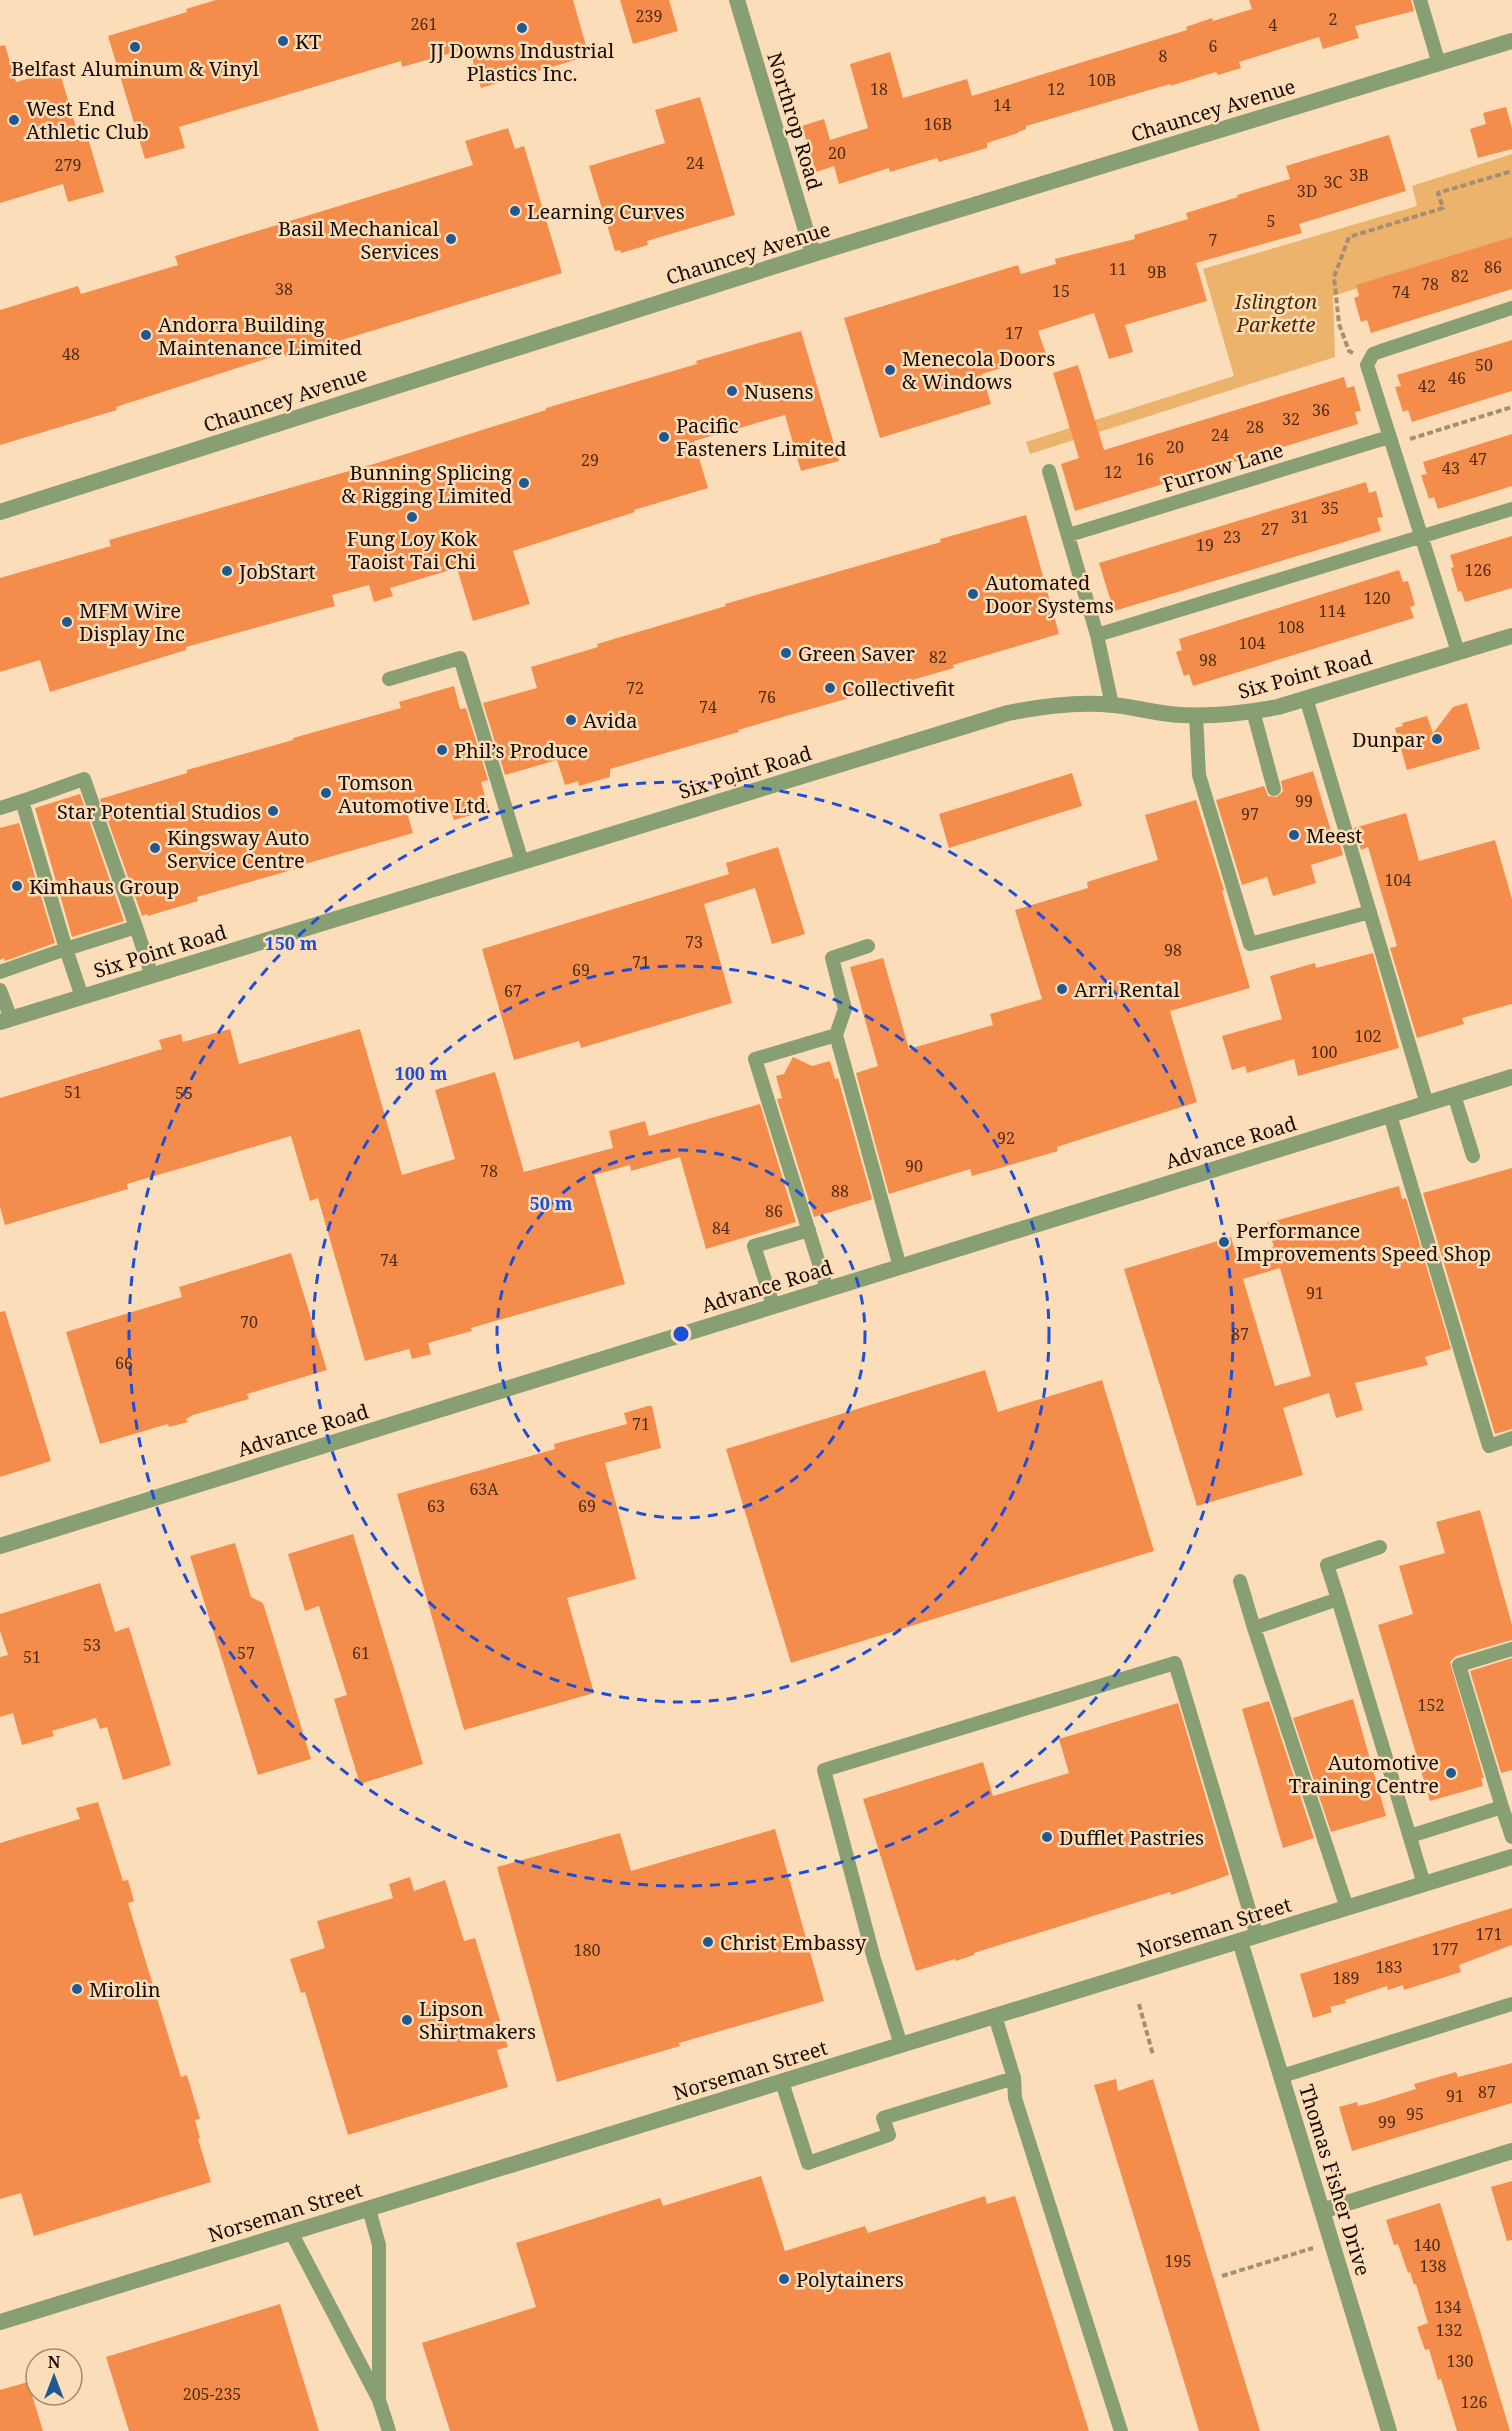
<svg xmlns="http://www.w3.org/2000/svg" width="1512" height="2431" font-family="'Noto Serif',serif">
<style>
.green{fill:#ecb36d}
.building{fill:#f48d4c;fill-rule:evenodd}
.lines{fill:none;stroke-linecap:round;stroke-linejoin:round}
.path{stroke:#a58e74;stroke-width:4;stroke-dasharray:6 3;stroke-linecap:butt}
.service{stroke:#889f73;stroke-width:14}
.minor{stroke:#889f73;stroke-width:16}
.tertiary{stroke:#889f73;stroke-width:16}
.ring{fill:none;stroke:#1d4ed8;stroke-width:3;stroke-dasharray:10 8}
.poi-dot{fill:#1f5990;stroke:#fcddba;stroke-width:2}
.labels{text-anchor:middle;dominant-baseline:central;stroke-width:5;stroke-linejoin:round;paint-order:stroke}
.number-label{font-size:16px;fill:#4e2d14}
.poi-label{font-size:20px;fill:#170d02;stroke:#fcddba;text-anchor:start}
.street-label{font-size:20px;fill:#170d02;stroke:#fcddba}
.park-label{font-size:20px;font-style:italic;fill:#492b00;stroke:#fcddba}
.centre{fill:#1d4ed8;stroke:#fcddba;stroke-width:3}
.ring-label{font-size:18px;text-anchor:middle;font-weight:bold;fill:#1d4ed8;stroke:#fcddba;stroke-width:5;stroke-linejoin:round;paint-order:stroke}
</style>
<rect width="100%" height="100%" fill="#fcddba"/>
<path class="green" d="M1512,154V239L1333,296L1335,357L1030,454L1026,442L1234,376L1203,269L1417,206L1412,186Z"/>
<path class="building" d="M216,0H573L589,56L481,88L469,48L402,67L401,61L179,127L185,148L145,159L108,36L187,12L186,9Z
M620,0H669L678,31L633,44Z
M1249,0H1411L1414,11L1355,26L1359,38L1323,49L1319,37L1239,62L1241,68L1218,75L1216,72L1170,86V84L1026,126V129L1018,132V133L987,143V148L939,162L937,158L890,172L889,168L839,184L834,166L816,172L802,126L824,119L830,140L868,128L850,64L890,52L903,98L967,79L972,96L1187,30L1186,27L1212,18L1213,21L1252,9Z
M5,45L16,82L59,70L79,137L87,135L104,192L68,202L63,184L0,203V46Z
M700,97L735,215L647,241L648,245L621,253L620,250L615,251L589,166L665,143L655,110Z
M1506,107L1512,128V149L1478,158L1470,129L1486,124L1483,113Z
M508,128L515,149L524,146L562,273L286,357L284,353L116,407L117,410L0,445V310L78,286L81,294L178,265L175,256L473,165L465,141Z
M1389,135L1406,191L1299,224L1302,233L1196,263L1207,301L1125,325L1133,352L1109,359L1094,313L1038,331L1046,354L982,374L991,404L880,438L844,318L1018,265L1021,274L1056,264L1055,259L1135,239L1134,235L1188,219L1186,213L1238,197L1237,195L1290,179L1286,166Z
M1512,237V289L1371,333L1367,320L1361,322L1354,298L1359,296L1356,285Z
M801,331L839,461L801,471L785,415L694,441L708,488L634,510L635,512L513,551L530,604L473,621L457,568L390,588L393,596L374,602L369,585L332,595L335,606L186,647V650L50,692L40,660L0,672V578L111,546L109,540L377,463L546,410V408L697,364L696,361Z
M1512,340V391L1412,422L1408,410L1403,412L1395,387L1401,386L1397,375Z
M1078,365L1104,450L1344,377L1347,388L1354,386L1361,411L1355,412L1358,424L1075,511L1061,464L1079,458L1053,373Z
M1512,434V486L1438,509L1434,497L1429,499L1421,475L1427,474L1423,462Z
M1366,482L1369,493L1376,491L1383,517L1377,518L1381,531L1114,611L1099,563Z
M1026,515L1059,634L953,665L954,668L738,730L739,732L610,769V777L579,786L578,781L565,785L557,760L505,775L483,703L537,688L531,667L598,647L597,644L726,606L725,604L941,542L940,539Z
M1512,536V588L1465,602L1461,591L1458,592L1451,568L1454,567L1450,555Z
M1399,570L1403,582L1408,581L1415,605L1410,607L1414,618L1193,686L1189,674L1184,676L1176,652L1182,650L1179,639Z
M454,686L460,709L466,708L488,780L481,782L489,810L454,820L448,801L407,812L413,833L305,864L306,866L197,897L198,901L148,916L147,914L142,916L100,799L187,773V770L293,740V738L401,708L399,702Z
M1467,703L1480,749L1407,770L1395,728L1403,726L1402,723L1427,716L1433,733L1453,707Z
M1313,771L1332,834L1337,833L1343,855L1311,865L1316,883L1273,896L1267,877L1242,885L1216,800L1264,786L1268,796L1277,797L1283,791L1281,781Z
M1072,773L1082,806L949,848L939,814Z
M80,794L124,921L72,937L35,808Z
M1196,800L1224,890L1222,891L1250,988L1170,1011L1197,1102L1057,1147L1058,1151L972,1176L970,1169L889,1194L856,1073L878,1066L850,967L883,958L909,1049L993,1025L990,1014L1042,999L1015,910L1088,888L1087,882L1158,860L1145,815Z
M1406,813L1419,861L1495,840L1512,899V1004L1462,1018L1464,1024L1417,1038L1390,948L1397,946L1368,847L1361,850L1354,828Z
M19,823L55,943L5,961L4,958L0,960V828Z
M778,847L805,934L772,944L755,888L704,904L732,1003L581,1048L579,1041L514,1060L482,949L729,874L726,863Z
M1373,953L1399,1048L1298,1076L1294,1059L1247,1073L1245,1066L1232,1070L1222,1036L1282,1019L1270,976L1315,963L1316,968Z
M230,1029L239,1064L360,1029L402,1175L455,1159L435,1090L495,1072L524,1172L613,1148L609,1131L645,1121L649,1136L760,1104L796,1222L706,1249L680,1157L631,1171L630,1165L594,1175L625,1284L471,1328L472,1331L428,1343L431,1354L412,1359L409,1349L365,1361L318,1198L310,1201L291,1136L127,1184L128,1189L5,1225L0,1207V1098L162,1049L159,1040L181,1034L183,1042Z
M793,1057L812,1066L830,1061L835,1079L838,1078L872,1199L870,1200L814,1217L777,1099L782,1098L776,1076L784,1074Z
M1512,1168V1429L1495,1434L1423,1193Z
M1399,1186L1402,1199L1406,1198L1451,1349L1425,1357L1428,1365L1355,1383L1363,1410L1336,1418L1329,1393L1283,1408L1303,1475L1197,1506L1124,1269L1231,1237L1237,1258L1274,1247L1267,1223ZM1280,1268L1311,1376L1275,1386L1243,1279Z
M291,1253L327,1370L247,1394L249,1399L193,1415L186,1419L188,1422L169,1427L168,1424L100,1444L66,1332L182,1297L179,1287Z
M5,1311L51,1461L0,1477V1312Z
M985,1370L998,1412L1102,1380L1154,1551L791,1663L726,1449Z
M648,1406H652L661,1448L605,1463L636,1579L567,1598L594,1693L464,1730L397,1494L555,1449L554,1444L627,1424L624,1413Z
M1480,1510L1512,1625V1640L1456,1656L1450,1662L1484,1778H1481L1483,1786L1430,1801L1378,1625L1413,1614L1399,1566L1445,1553L1436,1522Z
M353,1534L423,1764L360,1784L334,1699L347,1695L319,1606L305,1611L288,1554Z
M235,1543L251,1597L263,1603L311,1759L258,1775L190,1556Z
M100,1583L115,1632L129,1627L171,1765L123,1780L107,1727L100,1729L96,1718L52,1731L54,1736L22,1745L13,1713L0,1717V1657L8,1655L0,1631V1614Z
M1512,1658V1770L1501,1773L1470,1671Z
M1353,1699L1386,1816L1331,1832L1293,1718Z
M1269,1701L1314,1838L1283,1848L1242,1709Z
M1178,1703L1229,1875L1171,1895L1170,1892L974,1953V1955L956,1961L955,1959L916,1971L863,1799L983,1762L993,1796L1069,1773L1059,1739Z
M98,1802L123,1881L128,1880L134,1901L128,1903L181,2077L187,2075L200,2119L195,2120L200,2138L198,2139L211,2182L34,2236L21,2193L0,2199V1843L80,1819L76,1808Z
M775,1829L824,2001L679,2043L680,2046L557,2082L497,1867L620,1833L631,1871Z
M410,1877L414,1891L445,1880L464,1941L475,1938L508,2047L497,2050L508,2087L348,2135L305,1992L301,1993L290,1959L325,1948L317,1921L393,1898L389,1884Z
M1512,1908V1945L1459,1965L1461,1972L1404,1990L1403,1985L1388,1990L1387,1986L1345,2000L1346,2003L1330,2007L1332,2012L1313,2018L1300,1974Z
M1512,2063V2103L1352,2151L1339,2107L1357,2102L1358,2106L1374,2102L1416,2089L1414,2084L1456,2072L1458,2077Z
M1116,2079L1118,2091L1153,2079L1260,2431H1199L1094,2085Z
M761,2176L785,2251L865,2226L868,2233L985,2196L987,2204L1015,2196L1089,2431H450L422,2343L536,2307L516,2243L660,2198L663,2206Z
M1512,2181V2240L1507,2241L1491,2187Z
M1440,2203L1481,2334L1510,2431H1457L1441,2379L1438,2380L1429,2349L1425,2350L1417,2327L1428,2323L1416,2284L1414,2285L1410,2272L1408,2273L1398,2244L1394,2245L1386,2220Z
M280,2304L319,2431H129L106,2357Z
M28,2382L43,2431H0V2390Z"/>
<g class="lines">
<path class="path" d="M1353,353L1349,351L1339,324L1334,277L1349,237L1443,208L1438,193L1512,171
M1410,439L1512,407
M1139,2004L1153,2055
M1222,2276L1313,2248"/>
<path class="service" d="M1420,0L1439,64
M1049,471L1097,635L1112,705
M1069,535L1389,437
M1097,635L1512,509
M1458,652L1367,365L1373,354L1381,351L1512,308
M389,679L460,658L522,862
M1306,698L1427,1104
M1253,711L1274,789
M1196,715L1199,775L1250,944L1370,912
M0,808L22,801
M0,972L66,949L22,801L84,779L136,927
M0,990L11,1019
M82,997L66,949L136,927L152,976
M836,1035L845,1009L832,958L868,946
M1454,1095L1473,1156
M1390,1115L1489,1446L1512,1438
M827,1289L755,1059L836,1035L900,1267
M773,1305L754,1246L809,1230
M1240,1581L1254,1628
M1338,1599L1327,1565L1380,1547
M1502,1807L1459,1665L1512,1649
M1410,1836L1502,1807L1512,1837
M1347,1908L1254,1628L1338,1599L1424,1884
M995,2016L1014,2078L1015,2098L1121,2431
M901,2045L874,1959L824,1770L1175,1663L1257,1936
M1282,2076L1512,2004
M782,2082L808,2163L889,2135L883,2118L1014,2078
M369,2209L379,2245V2400L389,2431
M291,2232L378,2398"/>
<path class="minor" d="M737,0L813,254
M0,512L813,254L1512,41
M0,1022L1008,713C1042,706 1078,701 1113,705C1136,707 1158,714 1181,715C1214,717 1245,713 1278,707L1512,636
M0,1546L1512,1077
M1240,1941L1389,2431
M1322,2211L1512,2151"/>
<path class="tertiary" d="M0,2322L1512,1857"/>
</g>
<g class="ring">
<circle cx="681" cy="1334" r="184"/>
<circle cx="681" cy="1334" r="368"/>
<circle cx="681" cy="1334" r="552"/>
</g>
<g class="poi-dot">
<circle cx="522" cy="28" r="6"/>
<circle cx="283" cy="41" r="6"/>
<circle cx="135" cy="47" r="6"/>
<circle cx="14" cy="120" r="6"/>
<circle cx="515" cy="211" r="6"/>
<circle cx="451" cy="239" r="6"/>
<circle cx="146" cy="335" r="6"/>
<circle cx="890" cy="370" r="6"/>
<circle cx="732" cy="391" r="6"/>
<circle cx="664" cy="437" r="6"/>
<circle cx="524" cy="483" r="6"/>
<circle cx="412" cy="517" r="6"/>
<circle cx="227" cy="571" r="6"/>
<circle cx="973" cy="594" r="6"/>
<circle cx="67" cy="622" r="6"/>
<circle cx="786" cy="653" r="6"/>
<circle cx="830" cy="688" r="6"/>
<circle cx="571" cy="720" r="6"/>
<circle cx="1437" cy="739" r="6"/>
<circle cx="442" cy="750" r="6"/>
<circle cx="326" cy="793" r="6"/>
<circle cx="273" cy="811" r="6"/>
<circle cx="1294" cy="835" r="6"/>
<circle cx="155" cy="848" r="6"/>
<circle cx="17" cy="886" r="6"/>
<circle cx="1062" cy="989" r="6"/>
<circle cx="1224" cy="1242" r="6"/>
<circle cx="1451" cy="1773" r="6"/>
<circle cx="1047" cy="1837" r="6"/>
<circle cx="708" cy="1942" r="6"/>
<circle cx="77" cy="1989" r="6"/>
<circle cx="407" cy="2020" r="6"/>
<circle cx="784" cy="2279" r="6"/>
</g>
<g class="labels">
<g class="number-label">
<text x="649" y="16">239</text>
<text x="1333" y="19">2</text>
<text x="424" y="24">261</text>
<text x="1273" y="25">4</text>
<text x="1213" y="46">6</text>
<text x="1163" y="56">8</text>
<text x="1102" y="80">10B</text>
<text x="879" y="89">18</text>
<text x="1056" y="89">12</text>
<text x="1002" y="105">14</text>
<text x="938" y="124">16B</text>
<text x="837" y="153">20</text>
<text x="695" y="163">24</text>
<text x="68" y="165">279</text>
<text x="1359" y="175">3B</text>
<text x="1333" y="182">3C</text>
<text x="1307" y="191">3D</text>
<text x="1271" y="221">5</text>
<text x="1213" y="240">7</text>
<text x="1493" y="267">86</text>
<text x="1118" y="269">11</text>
<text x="1157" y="272">9B</text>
<text x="1460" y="276">82</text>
<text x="1430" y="284">78</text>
<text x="284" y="289">38</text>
<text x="1061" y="291">15</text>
<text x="1401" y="292">74</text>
<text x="1014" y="333">17</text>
<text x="71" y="354">48</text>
<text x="1484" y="365">50</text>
<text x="1457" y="378">46</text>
<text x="1427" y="386">42</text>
<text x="1321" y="410">36</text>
<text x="1291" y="419">32</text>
<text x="1255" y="427">28</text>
<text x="1220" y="435">24</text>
<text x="1175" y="447">20</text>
<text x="1145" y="459">16</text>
<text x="1478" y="459">47</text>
<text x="590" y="460">29</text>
<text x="1451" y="468">43</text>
<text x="1113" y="472">12</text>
<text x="1330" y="508">35</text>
<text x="1300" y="517">31</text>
<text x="1270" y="529">27</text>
<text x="1232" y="537">23</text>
<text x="1205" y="545">19</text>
<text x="1478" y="570">126</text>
<text x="1377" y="598">120</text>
<text x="1332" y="611">114</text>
<text x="1291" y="627">108</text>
<text x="1252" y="643">104</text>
<text x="938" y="657">82</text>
<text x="1208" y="660">98</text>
<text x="635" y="688">72</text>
<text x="767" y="697">76</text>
<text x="708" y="707">74</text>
<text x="1304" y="801">99</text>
<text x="1250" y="814">97</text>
<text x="1398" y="880">104</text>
<text x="694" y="942">73</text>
<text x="1173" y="950">98</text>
<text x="641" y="962">71</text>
<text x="581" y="970">69</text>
<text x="513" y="991">67</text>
<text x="1368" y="1036">102</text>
<text x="1324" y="1052">100</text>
<text x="73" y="1092">51</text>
<text x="184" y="1093">55</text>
<text x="1006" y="1138">92</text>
<text x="914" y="1166">90</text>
<text x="489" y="1171">78</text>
<text x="840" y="1191">88</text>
<text x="774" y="1211">86</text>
<text x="721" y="1228">84</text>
<text x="389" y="1260">74</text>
<text x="1315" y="1293">91</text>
<text x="249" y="1322">70</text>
<text x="1240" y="1334">87</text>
<text x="124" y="1363">66</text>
<text x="641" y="1424">71</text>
<text x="484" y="1489">63A</text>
<text x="436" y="1506">63</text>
<text x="587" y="1506">69</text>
<text x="92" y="1645">53</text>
<text x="246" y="1653">57</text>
<text x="361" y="1653">61</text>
<text x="32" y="1657">51</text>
<text x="1431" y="1705">152</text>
<text x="1489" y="1934">171</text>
<text x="1445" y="1949">177</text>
<text x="587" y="1950">180</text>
<text x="1389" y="1967">183</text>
<text x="1346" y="1978">189</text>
<text x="1487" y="2092">87</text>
<text x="1455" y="2096">91</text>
<text x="1415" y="2114">95</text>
<text x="1387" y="2122">99</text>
<text x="1427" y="2245">140</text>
<text x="1178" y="2261">195</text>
<text x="1433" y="2266">138</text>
<text x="1448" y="2307">134</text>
<text x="1449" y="2330">132</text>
<text x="1460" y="2361">130</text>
<text x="212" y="2394">205-235</text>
<text x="1474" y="2402">126</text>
</g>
<g class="poi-label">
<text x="295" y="41">KT</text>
<text x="522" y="50" text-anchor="middle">JJ Downs Industrial<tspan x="522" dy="23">Plastics Inc.</tspan></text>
<text x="135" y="68" text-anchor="middle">Belfast Aluminum &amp; Vinyl</text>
<text x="26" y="108">West End<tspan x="26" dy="23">Athletic Club</tspan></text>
<text x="527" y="211">Learning Curves</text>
<text x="439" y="228" text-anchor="end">Basil Mechanical<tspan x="439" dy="23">Services</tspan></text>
<text x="158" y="324">Andorra Building<tspan x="158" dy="23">Maintenance Limited</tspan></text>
<text x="902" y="358">Menecola Doors<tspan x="902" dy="23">&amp; Windows</tspan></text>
<text x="744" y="391">Nusens</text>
<text x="676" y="425">Pacific<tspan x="676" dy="23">Fasteners Limited</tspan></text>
<text x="512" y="472" text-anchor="end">Bunning Splicing<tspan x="512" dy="23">&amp; Rigging Limited</tspan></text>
<text x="412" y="538" text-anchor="middle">Fung Loy Kok<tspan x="412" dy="23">Taoist Tai Chi</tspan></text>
<text x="239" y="571">JobStart</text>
<text x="985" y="582">Automated<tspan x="985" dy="23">Door Systems</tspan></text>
<text x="79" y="610">MFM Wire<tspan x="79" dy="23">Display Inc</tspan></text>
<text x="798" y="653">Green Saver</text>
<text x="842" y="688">Collectivefit</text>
<text x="583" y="720">Avida</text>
<text x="1425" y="739" text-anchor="end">Dunpar</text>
<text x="454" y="750">Phil’s Produce</text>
<text x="338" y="782">Tomson<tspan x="338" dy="23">Automotive Ltd.</tspan></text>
<text x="261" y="811" text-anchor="end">Star Potential Studios</text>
<text x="1306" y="835">Meest</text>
<text x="167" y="837">Kingsway Auto<tspan x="167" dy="23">Service Centre</tspan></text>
<text x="29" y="886">Kimhaus Group</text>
<text x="1074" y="989">Arri Rental</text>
<text x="1236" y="1230">Performance<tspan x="1236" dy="23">Improvements Speed Shop</tspan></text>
<text x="1439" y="1762" text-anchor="end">Automotive<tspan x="1439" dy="23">Training Centre</tspan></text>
<text x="1059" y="1837">Dufflet Pastries</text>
<text x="720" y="1942">Christ Embassy</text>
<text x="89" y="1989">Mirolin</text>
<text x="419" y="2008">Lipson<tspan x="419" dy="23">Shirtmakers</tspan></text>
<text x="796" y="2279">Polytainers</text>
</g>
<g class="street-label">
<text transform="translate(1213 110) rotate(-17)">Chauncey Avenue</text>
<text transform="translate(795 121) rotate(73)">Northrop Road</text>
<text transform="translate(748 253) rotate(-17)">Chauncey Avenue</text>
<text transform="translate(285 399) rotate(-18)">Chauncey Avenue</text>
<text transform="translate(1223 467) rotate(-17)">Furrow Lane</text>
<text transform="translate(1305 674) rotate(-15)">Six Point Road</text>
<text transform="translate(745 772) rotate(-17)">Six Point Road</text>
<text transform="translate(160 951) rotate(-17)">Six Point Road</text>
<text transform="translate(1231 1142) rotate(-17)">Advance Road</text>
<text transform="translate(767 1286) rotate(-17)">Advance Road</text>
<text transform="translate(303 1430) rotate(-17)">Advance Road</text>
<text transform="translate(1214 1927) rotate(-17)">Norseman Street</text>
<text transform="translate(750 2070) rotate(-17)">Norseman Street</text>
<text transform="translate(1335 2180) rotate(73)">Thomas Fisher Drive</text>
<text transform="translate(285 2212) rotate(-17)">Norseman Street</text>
</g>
<g class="park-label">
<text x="1276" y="301">Islington<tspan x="1276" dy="23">Parkette</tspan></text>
</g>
</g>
<circle cx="681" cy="1334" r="9" class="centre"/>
<g class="ring-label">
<text x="291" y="950">150 m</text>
<text x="421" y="1080">100 m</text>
<text x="551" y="1210">50 m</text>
</g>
<g transform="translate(54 2377)"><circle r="28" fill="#fcddba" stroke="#a08a70" stroke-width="1.5"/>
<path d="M0-4.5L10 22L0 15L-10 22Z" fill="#1f5990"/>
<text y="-9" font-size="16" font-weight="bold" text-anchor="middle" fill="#170d02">N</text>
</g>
</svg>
